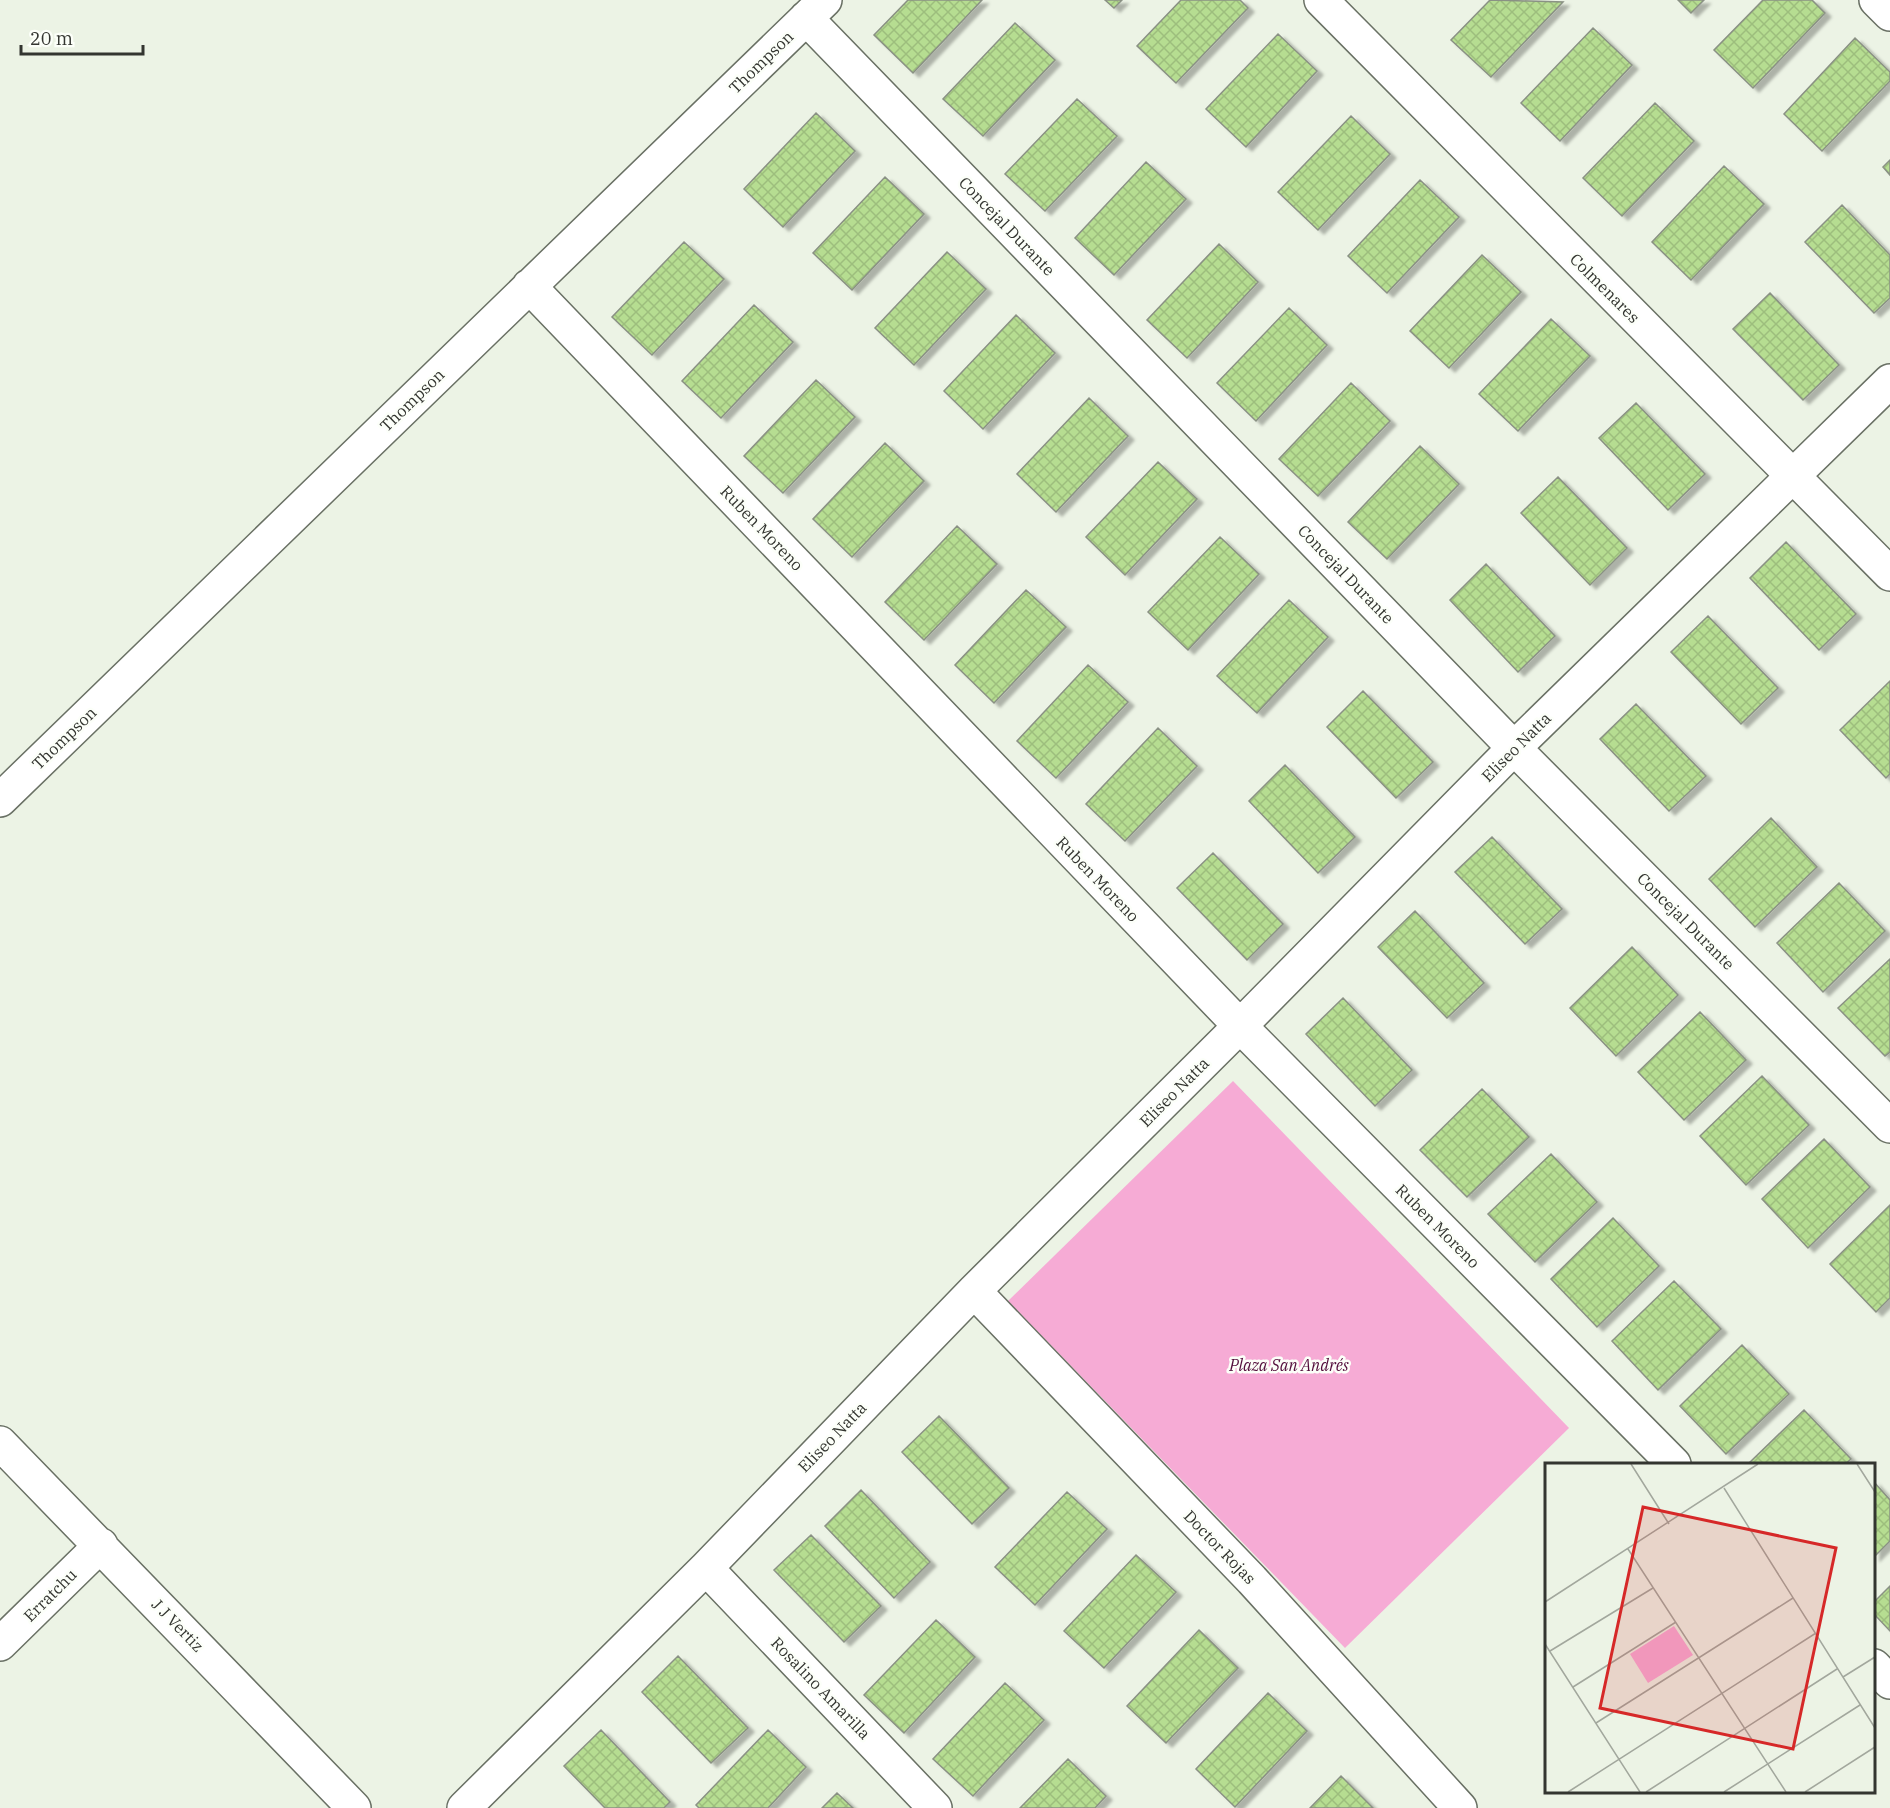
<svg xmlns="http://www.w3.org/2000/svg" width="1890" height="1808" font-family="'IBM Plex Serif',serif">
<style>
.park{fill:#f6abd5}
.building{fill:url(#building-cross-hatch);stroke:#8a9184;stroke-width:1.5;filter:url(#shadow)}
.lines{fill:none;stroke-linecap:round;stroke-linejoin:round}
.street-casing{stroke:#697064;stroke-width:36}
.street{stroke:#fff;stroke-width:33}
.labels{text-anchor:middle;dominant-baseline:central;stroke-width:5;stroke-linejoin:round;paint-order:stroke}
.street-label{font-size:16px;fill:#333530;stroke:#fcfff9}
.park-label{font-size:16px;font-style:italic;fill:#520d3b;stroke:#fcfff9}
.inset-road{fill:none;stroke:#a2a79d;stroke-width:1.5}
.view{fill:#d62828;fill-opacity:0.15;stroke:#d62828;stroke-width:3}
.inset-edge{fill:none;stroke:#333530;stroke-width:3}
</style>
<defs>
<pattern id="building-cross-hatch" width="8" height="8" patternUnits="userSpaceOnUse" patternTransform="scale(1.5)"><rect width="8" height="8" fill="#b6dd91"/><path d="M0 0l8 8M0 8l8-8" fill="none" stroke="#9dbe7d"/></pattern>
<filter id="shadow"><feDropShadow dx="6" dy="4" stdDeviation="1.5" flood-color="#0004"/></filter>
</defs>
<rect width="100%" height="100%" fill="#ecf3e5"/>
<path class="park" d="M1233,1081L1569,1428L1345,1648L1008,1301Z"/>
<path class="building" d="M908,0H982L913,73L874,35Z
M1105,0H1122L1114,8Z
M1181,0H1240L1248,8L1176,83L1137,46Z
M1490,0L1563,2L1491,77L1451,40Z
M1678,0H1704L1691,13Z
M1763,0H1812L1825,13L1753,88L1714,50Z
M1015,23L1055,60L983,136L943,99Z
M1593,28L1632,65L1560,141L1521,103Z
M1278,34L1317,71L1246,147L1206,109Z
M1855,38L1890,72V81L1822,151L1784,114Z
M1077,99L1117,136L1045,211L1005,174Z
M1655,103L1694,141L1622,216L1583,178Z
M816,113L855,151L783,227L744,189Z
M1351,116L1390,154L1318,230L1278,192Z
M1890,160V175L1883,167Z
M1146,162L1186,199L1114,275L1075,238Z
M1724,166L1764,204L1691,280L1652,242Z
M885,177L924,214L852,290L813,253Z
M1420,180L1459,217L1387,293L1348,256Z
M1842,205L1890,255V298L1874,313L1805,242Z
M684,242L724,279L652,355L612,317Z
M1219,244L1258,282L1187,358L1147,320Z
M947,252L986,289L914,365L875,328Z
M1482,255L1521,292L1449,368L1410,331Z
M1770,293L1839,365L1803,400L1733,329Z
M754,305L793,342L721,418L682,381Z
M1289,308L1327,345L1256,421L1217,383Z
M1016,315L1055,353L983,429L944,391Z
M1551,319L1590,356L1518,431L1479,394Z
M816,380L855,417L783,493L744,456Z
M1351,383L1390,421L1318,496L1279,459Z
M1089,398L1128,436L1056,512L1017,474Z
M1636,403L1705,474L1668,510L1599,438Z
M885,443L924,481L852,557L813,519Z
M1420,446L1459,484L1387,559L1348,522Z
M1158,462L1197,499L1125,575L1086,537Z
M1558,477L1627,548L1590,585L1521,513Z
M957,526L997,564L924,640L885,602Z
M1220,537L1259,574L1188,650L1148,612Z
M1786,542L1856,614L1819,650L1750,578Z
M1486,564L1555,636L1518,672L1450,600Z
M1026,590L1066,627L994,703L955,665Z
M1289,600L1328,637L1257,713L1217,676Z
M1708,616L1778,688L1741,724L1671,652Z
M1088,665L1128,702L1056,778L1017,741Z
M1890,681V774L1886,778L1840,730Z
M1363,691L1433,762L1396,798L1327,727Z
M1636,704L1706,776L1669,811L1600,739Z
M1158,728L1197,766L1125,841L1086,804Z
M1285,765L1355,837L1318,873L1249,801Z
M1771,818L1817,867L1755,927L1709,879Z
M1492,837L1562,909L1525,944L1455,872Z
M1213,853L1283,924L1247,960L1177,888Z
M1839,883L1885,931L1823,992L1777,943Z
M1415,911L1484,983L1447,1018L1378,947Z
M1632,947L1678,995L1616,1056L1570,1008Z
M1890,959V1052L1885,1056L1838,1008Z
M1343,998L1412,1070L1375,1106L1306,1034Z
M1700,1012L1746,1060L1684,1120L1638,1072Z
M1762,1076L1809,1125L1746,1185L1700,1136Z
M1482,1089L1529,1137L1467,1197L1420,1150Z
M1824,1139L1870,1187L1808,1248L1762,1199Z
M1551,1154L1597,1202L1535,1262L1488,1214Z
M1890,1205V1298L1876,1312L1830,1264Z
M1613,1218L1659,1266L1597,1327L1551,1279Z
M1674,1281L1721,1329L1658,1390L1612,1341Z
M1742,1345L1789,1394L1726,1454L1680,1406Z
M1804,1410L1851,1459L1845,1464H1748Z
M939,1416L1009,1488L972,1524L902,1452Z
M1874,1482L1890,1500V1541L1874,1557Z
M861,1490L930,1562L894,1598L825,1526Z
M1067,1492L1107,1529L1035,1605L995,1567Z
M811,1535L881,1606L844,1642L774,1570Z
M1136,1555L1176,1592L1104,1668L1064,1631Z
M1890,1586V1631L1874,1614V1602Z
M936,1620L975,1657L904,1733L864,1695Z
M1199,1630L1238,1668L1166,1743L1127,1706Z
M678,1656L748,1728L711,1763L642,1692Z
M1005,1683L1044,1720L973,1796L933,1759Z
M1268,1693L1307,1731L1235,1807L1196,1769Z
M601,1730L670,1802L664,1808H605L564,1766Z
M768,1730L806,1767L768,1808H699L696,1805Z
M1068,1759L1106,1796L1095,1808H1020Z
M1341,1776L1373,1808H1310Z
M837,1793L853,1808H822Z"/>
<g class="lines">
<g class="street-casing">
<path id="street" d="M1321,0L1890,574
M1876,0L1890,14
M806,18L1514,748L1890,1126
M529,286L1240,1026L1674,1464
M0,800L825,0
M974,1291L1252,1580L1460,1808
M0,1443L354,1808
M706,1568L935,1808
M0,1644L101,1545
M1874,1666L1890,1682
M464,1808L706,1568L974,1291L1240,1026L1514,748L1890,381"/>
</g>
<use href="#street" class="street"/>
</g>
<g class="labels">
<g class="street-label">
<text transform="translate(761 62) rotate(-44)">Thompson</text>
<text transform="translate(1007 226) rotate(46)">Concejal Durante</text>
<text transform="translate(1605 288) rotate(45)">Colmenares</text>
<text transform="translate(412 400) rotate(-44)">Thompson</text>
<text transform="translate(762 528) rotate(46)">Ruben Moreno</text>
<text transform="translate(1346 574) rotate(46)">Concejal Durante</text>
<text transform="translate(64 738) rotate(-44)">Thompson</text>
<text transform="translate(1516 747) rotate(-45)">Eliseo Natta</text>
<text transform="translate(1098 879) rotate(46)">Ruben Moreno</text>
<text transform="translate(1686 921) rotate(45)">Concejal Durante</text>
<text transform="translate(1174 1092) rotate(-45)">Eliseo Natta</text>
<text transform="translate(1438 1226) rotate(45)">Ruben Moreno</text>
<text transform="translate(832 1437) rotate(-46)">Eliseo Natta</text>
<text transform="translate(1220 1547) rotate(46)">Doctor Rojas</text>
<text transform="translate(50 1595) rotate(-45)">Erratchu</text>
<text transform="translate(178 1625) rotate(46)">J J Vertiz</text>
<text transform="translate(821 1688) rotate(46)">Rosalino Amarilla</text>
</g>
<g class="park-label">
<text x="1289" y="1365">Plaza San Andrés</text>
</g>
</g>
<g transform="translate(1545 1463)">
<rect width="330" height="330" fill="#ecf3e5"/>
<path d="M129,163L148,192L103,220L85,191Z" fill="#f6abd5"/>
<path class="inset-road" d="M86,1L124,61M312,1L330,29M179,25L330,265M83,86L241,329M0,139L213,1M0,181L95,329M5,188L108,125M298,214L330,194M28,224L131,159M51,260L248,135M23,329L271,170M101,329L292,206M179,329L315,242M260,329L330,284"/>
<path class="view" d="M98,44L291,85L248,286L55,245Z"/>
<rect width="330" height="330" class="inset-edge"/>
</g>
<path d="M21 45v9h122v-9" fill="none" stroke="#333530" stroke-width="3"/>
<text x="30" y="45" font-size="18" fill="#333530" stroke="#fcfff9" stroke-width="4.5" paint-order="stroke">20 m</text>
</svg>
